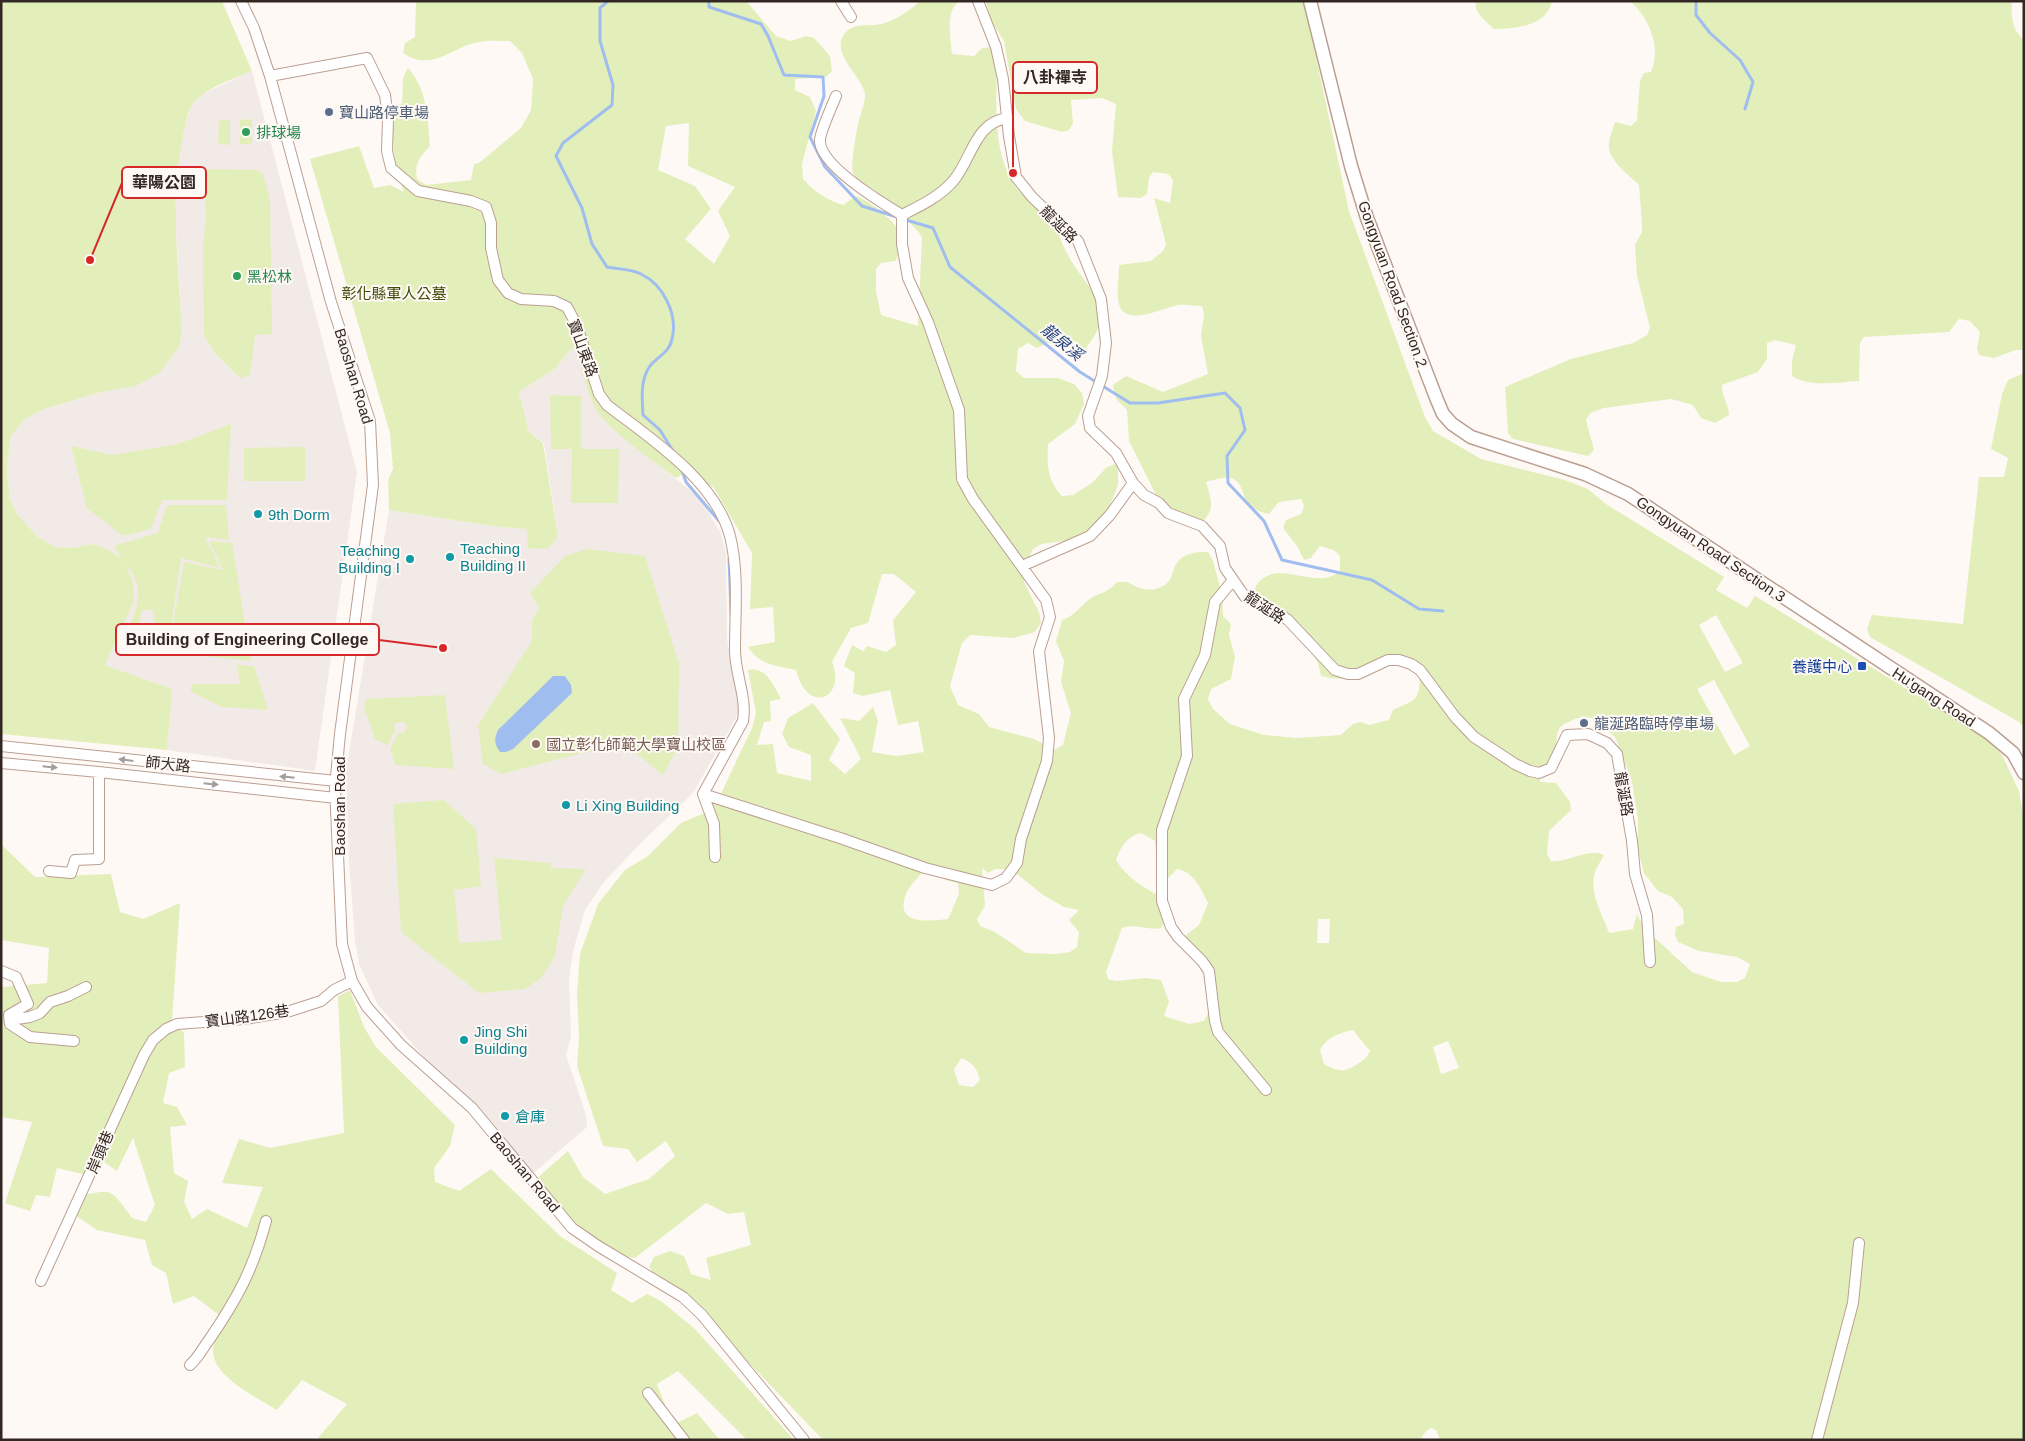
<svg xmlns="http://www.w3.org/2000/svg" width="2025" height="1441" font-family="Helvetica,'Noto Sans TC',sans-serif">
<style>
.built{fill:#f1eae6}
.green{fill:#e3efba;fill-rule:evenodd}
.water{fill:#a0bdef}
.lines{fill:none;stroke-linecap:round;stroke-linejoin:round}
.stream{stroke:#a0bdef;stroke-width:3}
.minor-casing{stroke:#bb9f91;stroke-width:12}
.major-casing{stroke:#bb9f91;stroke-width:15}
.minor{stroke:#fff;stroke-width:10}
.major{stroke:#fff;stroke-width:12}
.oneway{fill:#a39e9c}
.service-dot{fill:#5c6f8a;stroke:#fff9f6;stroke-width:2}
.leisure-dot{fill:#2e9e5b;stroke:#fff9f6;stroke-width:2}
.culture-dot{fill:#0f9aa8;stroke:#fff9f6;stroke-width:2}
.transit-dot{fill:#1a4fb4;stroke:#fff9f6;stroke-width:2}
.education-dot{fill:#8d6e63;stroke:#fff9f6;stroke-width:2}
.labels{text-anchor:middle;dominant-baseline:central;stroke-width:4;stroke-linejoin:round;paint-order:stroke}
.service-label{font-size:15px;fill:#4e5e75;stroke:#fff9f6;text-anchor:start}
.leisure-label{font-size:15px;fill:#27864d;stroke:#fff9f6;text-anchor:start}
.street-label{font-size:15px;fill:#322722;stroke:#fff9f6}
.park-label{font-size:15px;fill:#434d0a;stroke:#fff9f6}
.culture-label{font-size:15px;fill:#0d838f;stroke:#fff9f6;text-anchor:start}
.transit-label{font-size:15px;fill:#164399;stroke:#fff9f6;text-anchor:end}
.education-label{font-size:15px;fill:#785e54;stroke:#fff9f6;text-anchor:start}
.water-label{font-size:16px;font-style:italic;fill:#1f3f7b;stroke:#fff9f6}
.leader{fill:none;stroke:#d62828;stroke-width:2}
.callout-dot{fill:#d62828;stroke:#fff9f6;stroke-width:2}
.callout{fill:#fff9f6;stroke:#d62828;stroke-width:2}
.callout-label{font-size:16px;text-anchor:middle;font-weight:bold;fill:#322722}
</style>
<rect width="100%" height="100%" fill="#fff9f6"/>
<path class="built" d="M252,71L357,472L315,771L167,750L171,689L105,665L134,601L93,544L72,548L55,547L38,537L17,514L10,499L7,468L11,436L25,419L44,409L101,392L179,347L182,333L175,212L178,160L186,122L192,105L202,94Z
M572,347L581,362L588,387L605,422L701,499L721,534L726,553L727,639L739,707L737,716L693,793L640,844L603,883L585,910L573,951L569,980L571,1037L566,1055L586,1115L587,1127L530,1176L378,1005L359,964L355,941L349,861L346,771L389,510L499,527L527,529L558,535L544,443L529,432L519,392L556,368Z"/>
<path class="green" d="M1,1H222L252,71C234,79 204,88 193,104C187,113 185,126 183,137C169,201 179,268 182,333L179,347L159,373L136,386L101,392L44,409L25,419L11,436L7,468L10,499L17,514L38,537L55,547L72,548L93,544L105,548L122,559L114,546L158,533L167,505H226L229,540L205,537L220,568L181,558L169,641H157L153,610H142L135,642L125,639C135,611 149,589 125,564L133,582L134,601L105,665L172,689L167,750L1,734Z
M416,1H746L776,36L791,41L806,36L814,38L830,56L832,71L826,77L795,79V90L810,97L816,111L802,164L803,179C814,191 826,200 843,205L856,196C868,200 900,224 902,238C902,245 897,255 896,261L881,263L876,269V292L881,315L918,326L922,237C914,224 903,219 891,209C886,205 882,197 877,192C869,185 858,183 853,173C850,166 857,126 860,117C862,110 865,102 865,95C863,76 832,57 843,36C853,20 871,28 885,23C897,19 911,10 920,1H961C944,8 951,40 952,54L974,56L982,48L993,47L997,57C997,97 992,139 1009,176C1017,195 1036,203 1048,217C1059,229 1061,244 1069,257C1091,297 1122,304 1083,352L1078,342L1057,339L1037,348L1028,343L1018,349L1016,371L1024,378H1058L1074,384L1082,393L1084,404L1075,424L1048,444C1047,464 1047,481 1062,496L1073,495L1092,483L1107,467L1118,463V485L1110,505V516L1104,525L1074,540L1041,544L1032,550L1024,571V582L1039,612L1041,623L1035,632L1013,638L970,635L962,643L950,686L958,705L979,714L989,727L1034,739L1054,750L1063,745L1071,713L1061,682L1064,661L1056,641L1062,620C1074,616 1078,609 1087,601C1098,592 1106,595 1117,582H1128C1139,590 1156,594 1168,582C1172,578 1173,570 1176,564C1182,554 1197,551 1208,552L1213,561L1222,594L1223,616L1231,624L1229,635L1235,657L1231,679L1211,689L1208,699L1213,709L1230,724L1264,735L1297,738L1341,735L1353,724L1361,722L1369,725L1389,720L1393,710C1413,700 1419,703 1420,678C1410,667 1391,661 1377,665C1367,668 1358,676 1348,678C1338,680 1330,678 1321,676C1320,672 1319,665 1317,661C1306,640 1271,612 1252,598C1254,593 1255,586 1258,583C1279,558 1316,592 1340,571V556L1334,550L1320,546L1311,558L1304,560L1297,546L1283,528L1286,520L1301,514L1304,506L1301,499L1279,502L1269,514L1261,512L1247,505C1239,477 1236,473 1206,482C1211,498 1216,510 1201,523L1167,508L1157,497L1129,441L1127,410L1116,399L1113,385L1126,376L1163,392L1208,374L1201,336L1204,314L1202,306C1194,306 1186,304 1178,305C1162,308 1125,328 1119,304C1116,292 1119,277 1119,265L1151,261L1163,251L1166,244L1154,198L1170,203L1173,180L1168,174L1153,172L1149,178L1147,194L1141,198L1118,197L1112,151L1116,104L1102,98L1071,100L1073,123L1069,130L1062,132L1025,121L1016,109L1004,41L991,21L986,1H1304L1349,211L1425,417L1433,431L1481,459L1565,480L1588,489L1606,504L1724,577L1716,590L1747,608L1755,596L1985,737L2002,755L2019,791L2024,821V1440H1440L1436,1430L1431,1428L1426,1431L1420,1440H823L705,1317L659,1280L649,1267L654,1257L670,1251L684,1256L691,1274L711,1280L706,1258L751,1245L744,1212L728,1214L706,1203L635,1258L619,1256L576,1227L535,1180L568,1151L583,1177L605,1194L649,1179L675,1156L666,1141L637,1162L628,1149L603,1146L577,1066L579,1036L577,992L580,954L598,904L625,870L648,856L681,823L707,812L718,800L752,728L756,713L748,670C766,666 773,685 781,699L770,701L771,721L764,722L757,745L773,744L777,773L811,781V755L789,747L782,734L788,718L813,703L840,739L829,760L845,774L861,759L840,718L859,721L873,707L878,721L872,752L896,756L924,752L918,721L898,725L890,690L863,696L853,693L855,673L844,666L852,645L863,651L867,646L886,652L896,645L893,620L916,592L894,574H882L868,623L851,628L832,662C847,697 808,717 796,670C777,666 759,665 748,647L775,642L773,607L750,609L752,553L714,488L688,472L676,478C657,464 604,427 595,408C585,387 584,367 572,347L556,368L519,392L529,432L543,443L558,536L548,549L528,548L527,529L499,527L389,510L388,480L393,469L390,433L310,159L359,146L374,188L390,185L404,192L396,171L390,111L391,106L402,104L403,78L408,68C427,88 428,120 430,146C420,157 414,163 417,179L426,185L471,180L474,164L479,163L521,128L531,110L533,79L522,53L510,41C500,41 489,40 479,42C453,46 433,73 403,53L405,43L415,37ZM689,123L688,166L735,187L718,211L730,236L714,264L685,239L711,209L695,186L658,170L666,126ZM1716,615L1743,663L1725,672L1699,625ZM1714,680L1750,746L1734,755L1697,689ZM1583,716L1591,718L1615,737L1632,781L1638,819V850L1644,873L1658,891L1672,897L1683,909L1684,924L1676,927L1675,935L1678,942L1699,951L1737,957L1750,964L1745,978L1737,982H1721L1692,972L1644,928L1637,914L1633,929L1609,933C1603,916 1590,894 1594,876C1595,869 1601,861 1604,855C1587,848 1568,863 1551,861L1547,854L1549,831L1571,810L1570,802L1556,783L1540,782L1541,771L1556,755C1557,726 1555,727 1583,716ZM1141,833L1155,841L1158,879L1166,880L1177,869C1194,872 1201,889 1208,903L1199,925L1181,939L1211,985L1215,1000L1204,1021L1189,1024L1164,1016L1169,1002L1161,980L1146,978L1116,981L1108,979L1106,972L1122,928C1135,923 1148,931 1161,928L1165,921L1163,898C1147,890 1126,877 1116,860C1121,847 1126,837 1141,833ZM982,868L988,873L995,869L1012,870L1043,895L1064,907L1079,910L1069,920L1079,932L1077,947L1070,952L1056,954L1026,953L995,932L980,926L977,919L985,906ZM944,870L945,880L958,883L959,894L948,919C929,921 894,926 906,894C909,886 918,878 923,871ZM1318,919H1330L1329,943H1317ZM1353,1030L1370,1051C1367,1057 1365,1059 1359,1063C1344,1073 1340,1072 1324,1064L1320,1050C1327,1037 1339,1033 1353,1030ZM1448,1041L1459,1068L1441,1074L1433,1047ZM961,1058C973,1063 977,1068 980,1080L973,1087L959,1085L954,1070Z
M1476,1H1552V2C1546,26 1515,29 1494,29C1486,21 1473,13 1476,1Z
M1630,1H2012C2011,16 2012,30 2024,40V350H2016L1994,358L1979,355L1977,348L1980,332L1970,321L1959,319L1949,332L1864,337L1860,343L1859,381C1838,382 1810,388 1792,376V361L1796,345L1775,340L1767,343V359L1758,372L1722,385C1721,396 1729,404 1729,415L1715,423L1701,418L1693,405L1671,399L1604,408L1590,413L1586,420L1594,450L1588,456L1513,439L1508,433L1505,387L1571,359L1633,343L1647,335L1650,328L1637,276L1635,245L1642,232V224L1639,185C1629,175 1608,161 1609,145C1609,138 1613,129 1615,122L1631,126L1637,120L1640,81L1644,73L1651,72C1662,47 1649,18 1630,1Z
M252,119V144H240V120Z
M219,120H230V145L218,144Z
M208,169L257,170L263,174L270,199L272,334L255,335L250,375L240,378L217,355L204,336L203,243L206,219L204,174Z
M2024,373V727L2019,722L1870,637L1867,629L1872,615L1963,624L1979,477H2004L2008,458L1991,449L2002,394L2008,380Z
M550,395L581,396V449H619L618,503H571L572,449H551Z
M231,424L227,500H162L151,529L123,536L87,508L71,446L112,455L178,444Z
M305,447V481H244V448Z
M209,541L232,543L251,661L168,652L184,562L223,570Z
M587,549L645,556L679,664L678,747L663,775L632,750L586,752L501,774L483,764L478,725L532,641V621L539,608L530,593L565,556Z
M237,665L254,666L268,710L222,707L190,691L193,684H240Z
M445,695L454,769L395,765L390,749L398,733H404L407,728L405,722H399L394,724L395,729L388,745L375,739L364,707L366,699Z
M444,800L476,829L481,886L454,890L459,943L502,940L494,858L551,863V868L586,869L563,906L555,956L541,978L525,989L479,993L401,932L393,804Z
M1,844L35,877L111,874L120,912L143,919L180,903L172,1021L184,1033L185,1067L169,1073L163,1103L177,1107L187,1125L170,1127L174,1173L188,1181L184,1202L192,1219L207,1209L247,1228L263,1187L222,1183L239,1139L270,1148L344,1133L338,996L350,990L364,1027L376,1047L455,1125L450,1146L434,1168L435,1182L459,1191L491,1169L560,1236L617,1273L611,1290L632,1303L647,1294L661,1301L695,1329L794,1440H747L678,1371L657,1384L673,1425L697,1413L720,1440H322L318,1438L347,1404L302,1380L277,1410C258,1398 213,1377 213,1351C213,1343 221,1326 223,1318L194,1296L173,1304L166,1273L152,1265L145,1240L97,1230L75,1215L74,1197C113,1190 108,1185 132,1218L146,1222L155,1205L133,1138L117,1171L104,1162L91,1176L57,1168L50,1197L36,1195L30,1211L5,1203L32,1122L1,1117V987L47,983L49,948L1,940Z"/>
<path class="water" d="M553,676H565L571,685L572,693L513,749L506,752H500C494,744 494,739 498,730Z"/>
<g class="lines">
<path class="stream" d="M608,1L600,8V41L613,85L612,105L563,143L556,156L582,208L592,244L607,267C618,269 632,269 641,274C664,285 678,315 672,339C670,352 657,357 650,366C640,380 642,398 643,415L660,430L673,451
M709,1V7L761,24L768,36L784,75L823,77L824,96L810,137L825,167L862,206L897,217
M1696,1V15L1710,33L1740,60L1753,82L1745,109
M903,219L933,228L950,267L1080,372L1130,403H1158L1225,393L1240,408L1245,430L1227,456L1228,483L1264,521L1282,560L1372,580L1419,609L1443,611
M682,470L686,482L719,521
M729,558L731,614"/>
<g class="minor-casing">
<path id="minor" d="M241,1L254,28L270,76L331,302L370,421L373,485L340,734L335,787L342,944L352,981L367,1007L401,1045L472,1108L572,1228L598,1246L683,1297L702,1315L804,1440
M841,1L851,17
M978,1L996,47L1003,79L1009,136L1016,177L1032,197L1078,241L1101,299L1106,343L1102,376L1088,416L1090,428L1116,453L1133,483L1144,495L1159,503L1168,513L1202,526L1220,546L1225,568L1245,597L1273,610L1288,620L1335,670L1348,674H1358L1388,660H1399L1411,664L1420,670L1455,717L1474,737L1515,764L1530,771L1539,773L1551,768L1567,735L1588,734L1607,743L1617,754L1632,841L1635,874L1647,915L1650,962
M270,76L367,58L385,95L388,119L387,151L391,168L418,191L471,201L486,207L491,223V248L498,280L508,293L521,299L554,301L567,307L577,326L599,394L607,405C651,439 715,480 730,536C739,572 735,613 735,650C735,674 747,697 743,721L703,794
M836,96C832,106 820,132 820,140C819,165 882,203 902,215C920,206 941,196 954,180C972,158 975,122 1008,118
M1022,566L1090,536L1110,515L1133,483
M1233,580L1215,602L1205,655L1184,699L1187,756L1162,830V901L1171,927L1178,937L1202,961L1209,971L1215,1021L1218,1032L1266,1090
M1,746L336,781
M1,763L99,772L336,798
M703,794L840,838L925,868L992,885L1006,878L1017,863L1021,839L1047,761L1049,738L1039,651L1050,617L1046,600L973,499L962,479L959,410L928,322L908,278L902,244V215
M703,794L714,824L715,857
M49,871L71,873L75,860L99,859V772
M1,971L16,977L28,1004L9,1015L10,1024L30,1037L74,1041
M10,1020L30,1017L40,1013L50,1002L68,996L86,987
M41,1281L144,1055L153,1040L166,1029L177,1024L244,1019L287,1012L321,1001L334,990L352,981
M190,1365C199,1357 202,1349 209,1340C237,1299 253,1270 266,1221
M648,1393L684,1440
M1817,1440L1853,1303L1859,1243"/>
</g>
<g class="major-casing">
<path id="major" d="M1310,1L1351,166L1367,218L1437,400L1443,414L1452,424L1471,437L1585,474L1628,494L1989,733L2013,753L2024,773"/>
</g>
<use href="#minor" class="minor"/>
<use href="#major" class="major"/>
</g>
<defs><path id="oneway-solid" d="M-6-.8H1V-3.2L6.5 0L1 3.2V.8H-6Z" transform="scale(1.25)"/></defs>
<g class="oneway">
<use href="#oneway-solid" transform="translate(126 760) rotate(-173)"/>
<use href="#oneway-solid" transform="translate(50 767) rotate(6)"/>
<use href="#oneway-solid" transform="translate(287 777) rotate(-174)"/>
<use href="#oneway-solid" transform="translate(211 784) rotate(6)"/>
</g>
<g class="service-dot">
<circle cx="329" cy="112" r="5"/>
<circle cx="1584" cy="723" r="5"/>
</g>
<g class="leisure-dot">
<circle cx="246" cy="132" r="5"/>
<circle cx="237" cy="276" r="5"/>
</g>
<g class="culture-dot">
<circle cx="258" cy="514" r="5"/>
<circle cx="450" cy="557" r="5"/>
<circle cx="410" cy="559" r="5"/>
<circle cx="566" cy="805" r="5"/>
<circle cx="464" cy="1040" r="5"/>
<circle cx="505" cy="1116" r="5"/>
</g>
<rect class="transit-dot" x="1857" y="661" width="10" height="10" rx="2.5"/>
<circle class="education-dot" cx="536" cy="744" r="5"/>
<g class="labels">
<g class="service-label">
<text x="339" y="112">寶山路停車場</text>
<text x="1594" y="723">龍涎路臨時停車場</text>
</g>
<g class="leisure-label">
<text x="256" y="132">排球場</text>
<text x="247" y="276">黑松林</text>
</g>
<g class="street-label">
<text transform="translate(1059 224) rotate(45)">龍涎路</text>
<text transform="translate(1393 284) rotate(70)">Gongyuan Road Section 2</text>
<text transform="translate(583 348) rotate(70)">寶山東路</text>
<text transform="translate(354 376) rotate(73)">Baoshan Road</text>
<text transform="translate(1711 549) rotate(34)">Gongyuan Road Section 3</text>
<text transform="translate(1265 607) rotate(33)">龍涎路</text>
<text transform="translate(1934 697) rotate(33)">Hu'gang Road</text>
<text transform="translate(168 764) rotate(6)">師大路</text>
<text transform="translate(1624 794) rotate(80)">龍涎路</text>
<text transform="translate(339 806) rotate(-90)">Baoshan Road</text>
<text transform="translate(247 1016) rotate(-8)">寶山路126巷</text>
<text transform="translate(100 1152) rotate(-67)">岸頭巷</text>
<text transform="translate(525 1172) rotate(50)">Baoshan Road</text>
</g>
<g class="park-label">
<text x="394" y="293">彰化縣軍人公墓</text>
</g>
<g class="culture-label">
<text x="268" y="514">9th Dorm</text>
<text x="460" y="548">Teaching<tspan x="460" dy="17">Building II</tspan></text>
<text x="400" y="550" text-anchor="end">Teaching<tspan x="400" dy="17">Building I</tspan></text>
<text x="576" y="805">Li Xing Building</text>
<text x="474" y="1031">Jing Shi<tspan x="474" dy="17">Building</tspan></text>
<text x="515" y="1116">倉庫</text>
</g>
<g class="transit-label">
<text x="1852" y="666">養護中心</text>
</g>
<g class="education-label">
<text x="546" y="744">國立彰化師範大學寶山校區</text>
</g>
<g class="water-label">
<text transform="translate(1062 342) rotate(39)">龍泉溪</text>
</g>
</g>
<path class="leader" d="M1013 173L1013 77M90 260L122 183M443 648L379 640"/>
<g class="callout-dot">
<circle cx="1013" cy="173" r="5"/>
<circle cx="90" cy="260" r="5"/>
<circle cx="443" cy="648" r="5"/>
</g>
<g class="callout">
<rect x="1013" y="62" width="84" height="31" rx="5"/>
<rect x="122" y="167" width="84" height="31" rx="5"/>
<rect x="116" y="624" width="263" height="31" rx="5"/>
</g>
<g class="callout-label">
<text x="1055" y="83">八卦禪寺</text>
<text x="164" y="188">華陽公園</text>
<text x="247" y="645">Building of Engineering College</text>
</g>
<rect width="2025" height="1441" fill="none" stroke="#322722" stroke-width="5"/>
</svg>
